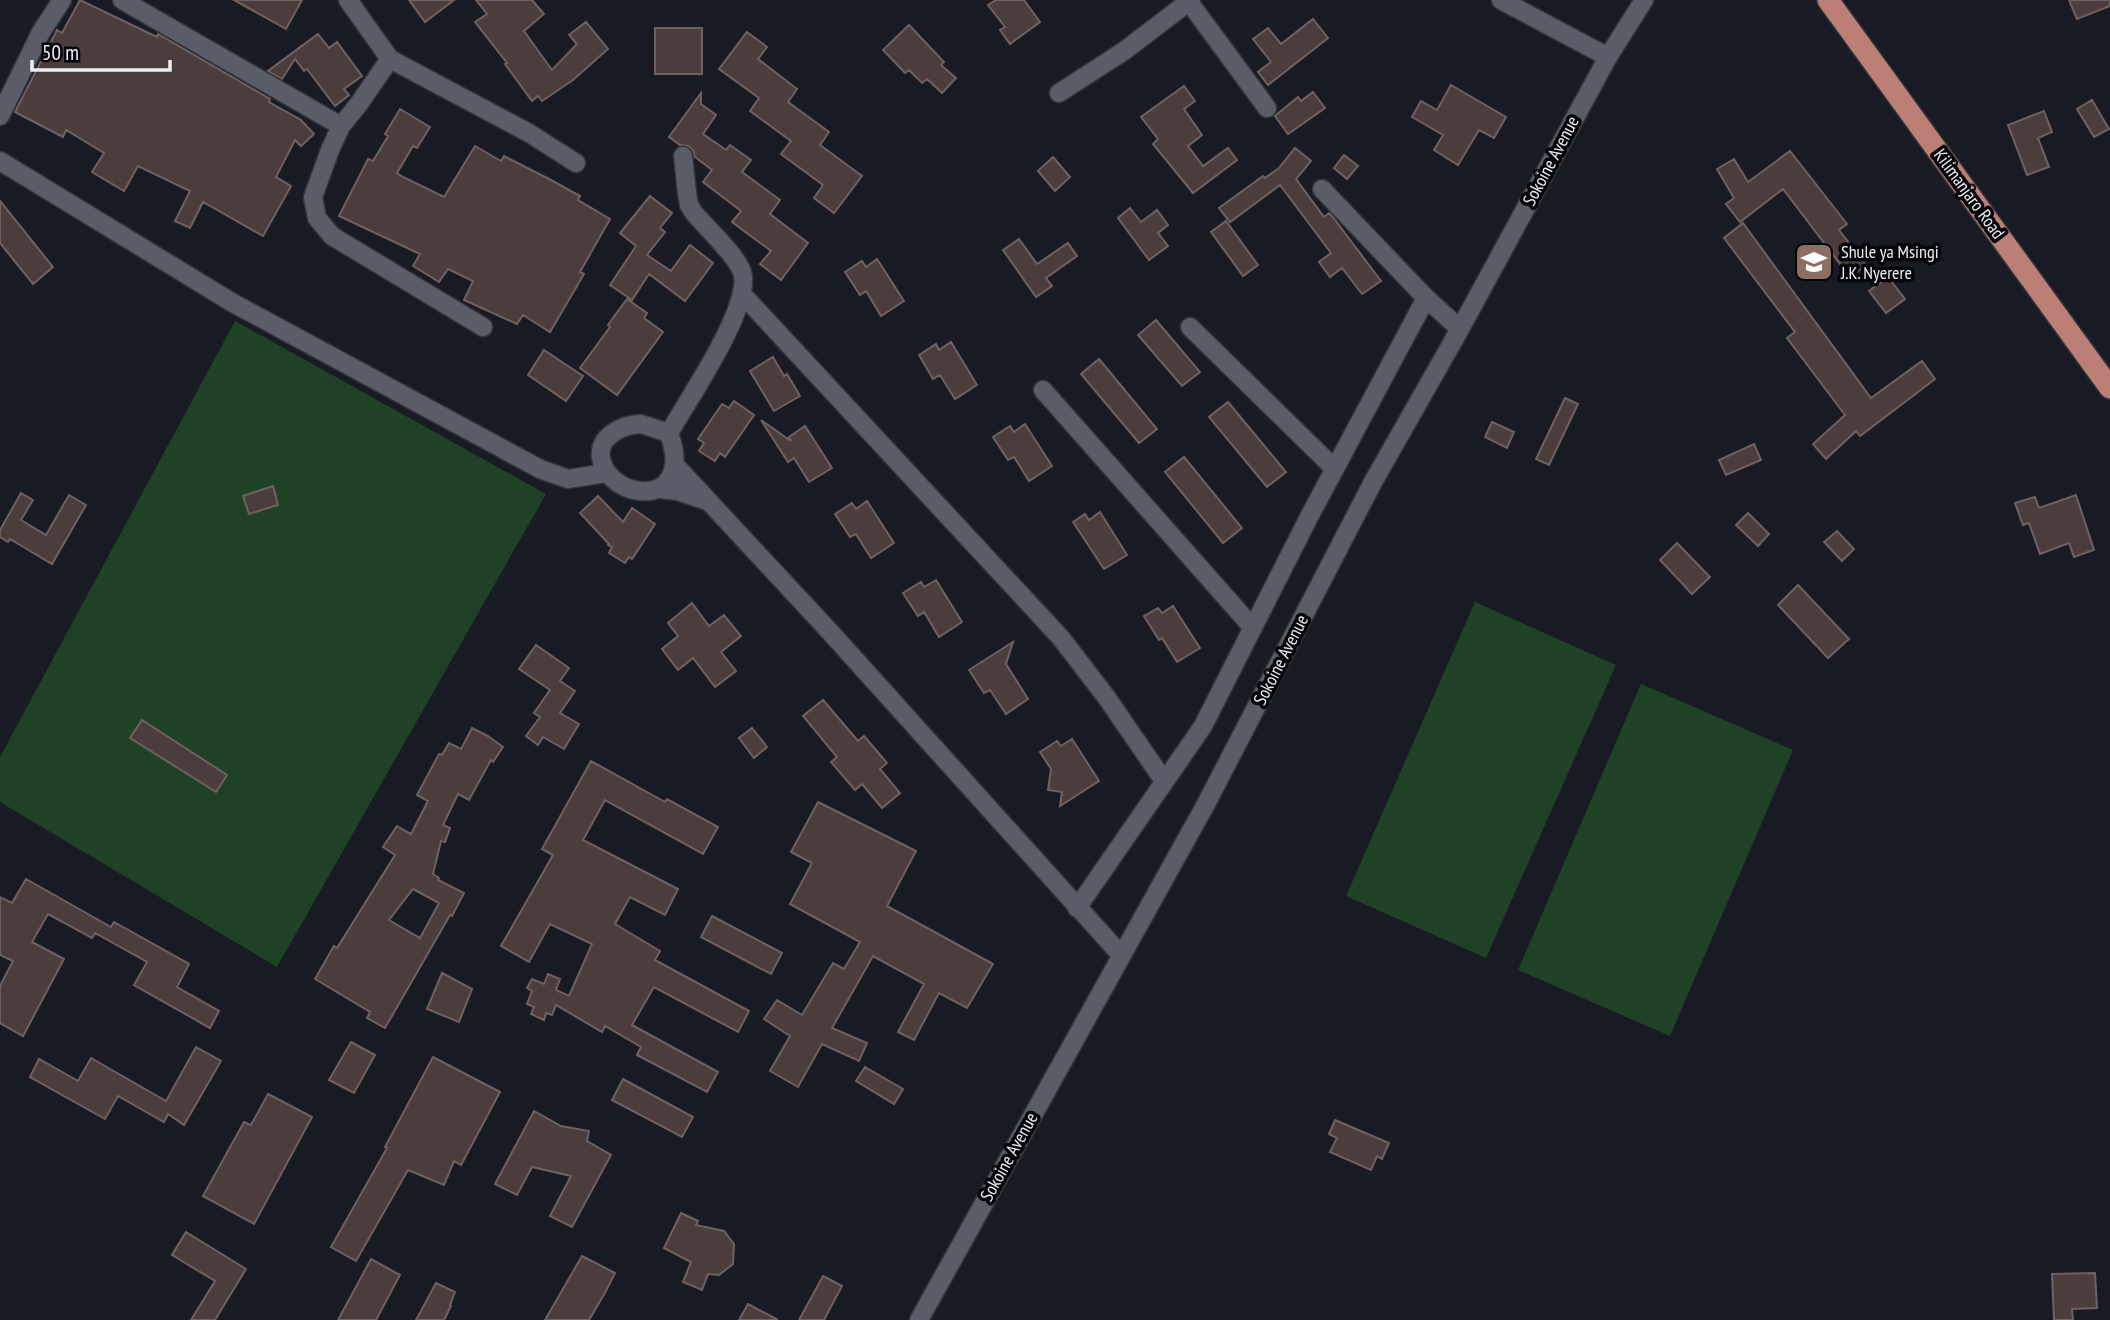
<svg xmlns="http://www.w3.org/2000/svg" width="2110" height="1320" viewBox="0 0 2110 1320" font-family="'PT Sans Narrow',sans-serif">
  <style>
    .green { fill: #1f4125 }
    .building { fill: #4b3d3c; stroke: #6f615f; stroke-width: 2; fill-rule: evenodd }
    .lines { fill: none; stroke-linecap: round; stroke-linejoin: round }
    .minor-casing { stroke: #33343b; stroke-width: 21 }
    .major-casing { stroke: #33343b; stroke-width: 24 }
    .minor { stroke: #5a5c68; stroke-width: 18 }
    .major { stroke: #bc7f75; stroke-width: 21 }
    .labels { text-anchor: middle; stroke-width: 7; stroke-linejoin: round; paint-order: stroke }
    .street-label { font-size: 18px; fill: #edeef5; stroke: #06060a }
    .poi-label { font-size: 18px; fill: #edeef5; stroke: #06060a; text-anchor: start }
  </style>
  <rect width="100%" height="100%" fill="#191b24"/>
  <path class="green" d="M235,321L546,494L277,967L0,802V757Z
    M1475,602L1616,665L1486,958L1346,896Z
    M1641,684L1793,750L1670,1036L1518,970Z"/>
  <path class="building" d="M80,0L157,37L158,34L270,99L269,102L301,120L314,134L301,146L295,140L276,177L291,186L263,236L203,202L190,228L175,221L190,191L138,166L124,191L92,172L104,153L66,130L63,137L15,112L57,30L62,33Z
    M234,0H302L286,29Z
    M409,0H454L425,22Z
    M476,0H532L544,14L524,31L552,70L577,44L569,35L586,22L608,49L573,80L542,101L538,96L532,101L505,64L507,63L475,22L487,14Z
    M996,0H1024L1040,22L1010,44L1000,30L1005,27L988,5Z
    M2069,0H2110V6L2077,19Z
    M1313,19L1328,38L1268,85L1258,72L1271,62L1253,39L1268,28L1281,44Z
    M909,25L944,62L941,65L956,78L942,93L927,79L922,83L909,70L905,73L883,50Z
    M655,28H702V74H655Z
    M747,32L767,47L758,59L797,89L788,102L829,132L820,145L862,176L834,213L814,198L823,185L781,154L791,141L750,111L759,98L719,69Z
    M318,34L329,48L337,42L362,76L344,89L349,95L335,106L307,69L304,71L295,59L282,79L268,71Z
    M1451,85L1506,117L1494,138L1479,130L1458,165L1434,150L1443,135L1412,117L1421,101L1437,110Z
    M1184,86L1195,101L1184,109L1202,135L1188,146L1203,166L1228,148L1237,160L1193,193L1153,144L1158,139L1141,117Z
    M1313,92L1325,108L1288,134L1275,116L1298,97L1301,101Z
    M701,93V104L716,115L703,134L726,150L730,145L751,160L742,172L780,200L770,214L808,243L781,280L760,264L771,251L732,222L741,211L703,182L712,170L695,157L693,150L688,146L680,145L669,137Z
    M2092,100L2109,129L2094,137L2077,109Z
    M400,109L430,127L417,148L413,146L397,173L401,176L444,197L475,146L501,161L504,156L551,180L580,196L578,200L610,219L580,272L584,274L550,332L523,315L517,324L464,300L473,281L448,269L439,282L413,266L420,254L339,216L368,159L373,161L388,136L385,134Z
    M2044,111L2052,132L2038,138L2049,167L2027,175L2008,125Z
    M1295,148L1311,161L1296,179L1324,217L1329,213L1332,216L1381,281L1362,294L1342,268L1330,277L1319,262L1331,253L1280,185L1230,222L1219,208L1263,176L1265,178L1279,168Z
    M1790,151L1847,224L1839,230L1866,265L1850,277L1783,189L1740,222L1726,204L1734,198L1717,169L1734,159L1748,182Z
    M1344,155L1358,166L1347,179L1334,168Z
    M1053,157L1070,177L1055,191L1038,171Z
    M650,196L672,213L660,228L665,232L647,255L671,271L690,245L713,263L685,301L649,274L632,300L610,285L636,246L620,233Z
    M0,201L53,267L33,284L0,243Z
    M1130,208L1141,222L1157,210L1168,225L1158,233L1168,246L1149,260L1118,218Z
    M1226,221L1258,265L1243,276L1211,232Z
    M1743,223L1871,398L1922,361L1935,379L1860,436L1856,431L1826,459L1813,444L1845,415L1787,338L1795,332L1724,238Z
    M1019,239L1037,264L1068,243L1077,256L1046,278L1052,286L1036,297L1003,250Z
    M877,259L904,301L881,316L866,291L860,295L845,272L862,261L866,267Z
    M1888,277L1905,299L1886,313L1869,291Z
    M627,299L647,313L644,318L663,332L617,395L580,368L610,327L608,325Z
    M1156,320L1200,372L1182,386L1138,335Z
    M951,342L977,385L955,399L940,375L933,379L919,355L936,344L939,350Z
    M544,350L583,376L566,401L528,375Z
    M773,357L784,376L787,374L800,396L774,411L750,371Z
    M1099,359L1157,429L1139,443L1081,374Z
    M1565,398L1578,404L1549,465L1536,459Z
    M734,401L754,415L725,457L720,453L715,461L699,451L704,443L698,439L722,404L729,408Z
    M1228,402L1286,472L1267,487L1209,417Z
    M761,420L791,441L789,437L805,426L832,468L809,482L794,458L788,462Z
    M1492,422L1514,432L1507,448L1485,437Z
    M1025,424L1052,466L1029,481L1014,457L1008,460L993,437L1010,426L1014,432Z
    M1754,444L1761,460L1726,475L1719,460Z
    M1184,457L1242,528L1223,543L1165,472Z
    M273,486L278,505L249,514L243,496Z
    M21,493L33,500L21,520L46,535L69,495L86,505L52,564L10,539L8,542L0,537V530Z
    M2076,495L2094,550L2074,557L2069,543L2040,554L2029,523L2023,525L2015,503L2035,497L2039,508Z
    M598,496L623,522L632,508L655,524L632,559L629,557L625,563L609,553L612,547L608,545L609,544L580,513Z
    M867,501L894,543L871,558L856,534L850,537L835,514L852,503L856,509Z
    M1100,512L1127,555L1104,569L1073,522L1085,514L1089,520Z
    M1748,513L1769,534L1758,546L1736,525Z
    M1837,531L1854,549L1842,561L1824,542Z
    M1677,543L1710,577L1692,594L1660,560Z
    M936,580L962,622L939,637L924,612L918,616L903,593L921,582L924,587Z
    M1798,585L1849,639L1828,658L1778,605Z
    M692,603L709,626L724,615L741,636L721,652L736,671L715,687L693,658L678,670L662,649L678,636L668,623Z
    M1173,606L1200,648L1177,662L1162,638L1159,640L1144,616L1158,608L1162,613Z
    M1013,642L1006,664L1028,699L1006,714L990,690L984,693L969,670Z
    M536,645L569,668L560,681L575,691L560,713L579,724L564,749L543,737L538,745L526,736L540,717L534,713L550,690L519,669Z
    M823,700L858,741L864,736L887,763L880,769L900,793L882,808L862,784L855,790L831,762L837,757L803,716Z
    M142,720L227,775L216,792L130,738Z
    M472,728L488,736L503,747L493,762L491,760L469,800L458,794L443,825L450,828L445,842L441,841L433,874L439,878L438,880L464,893L452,916L450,915L385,1028L367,1018L370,1012L315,979L334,946L337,948L395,855L383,847L397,826L411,834L428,801L417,795L439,754L442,755L449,743L461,749ZM413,889L439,903L420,938L389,920Z
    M752,728L767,747L754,758L739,738Z
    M1072,739L1099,781L1060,806L1062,792L1048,790L1051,769L1040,752L1057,741L1061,746Z
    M591,761L665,802L667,799L718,827L703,854L605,800L583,840L678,889L665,915L630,897L615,924L660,951L655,960L749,1011L738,1032L654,987L632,1025L718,1072L707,1092L637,1055L641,1047L605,1026L602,1032L556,1005L552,1015L546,1013L544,1020L531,1014L534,1007L527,1004L532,991L527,988L532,979L544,984L548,974L560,979L556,990L569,996L592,944L550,924L529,962L501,946L553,855L542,849Z
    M818,802L916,851L887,906L993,964L967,1008L939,993L914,1040L898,1032L924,984L873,956L832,1028L867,1043L859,1061L822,1044L798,1087L770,1071L790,1036L764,1019L777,1000L802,1015L833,963L844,969L860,942L790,904L812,863L791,852Z
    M26,879L111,927L114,922L189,964L177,987L219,1011L210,1028L134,985L147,962L95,933L92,938L48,914L32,942L64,959L23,1036L0,1023V986L13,961L0,955V897L12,903Z
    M712,916L782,953L771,974L701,937Z
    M442,973L472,989L459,1022L427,1009Z
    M351,1042L375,1055L354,1093L329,1080Z
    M196,1047L221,1061L184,1125L168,1114L164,1122L118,1096L105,1119L30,1077L39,1059L78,1081L91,1058L166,1101Z
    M433,1057L500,1092L461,1165L454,1161L444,1185L408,1170L356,1261L331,1247L387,1148L385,1147Z
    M865,1067L903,1089L894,1104L856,1081Z
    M623,1079L693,1117L682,1137L612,1100Z
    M268,1094L312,1117L254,1224L203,1196L244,1122L251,1125Z
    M534,1111L561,1126L589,1131L587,1141L611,1155L572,1227L550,1216L571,1176L532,1167L517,1195L495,1184Z
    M1335,1120L1389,1143L1382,1159L1377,1156L1371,1170L1330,1152L1337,1138L1329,1134Z
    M681,1213L698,1221L696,1225L724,1231L734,1244L733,1264L719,1275L708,1274L702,1290L683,1282L691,1262L664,1248Z
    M186,1232L246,1269L215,1320H191L215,1281L172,1255Z
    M582,1256L615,1273L606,1291L589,1320H545Z
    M371,1259L400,1275L376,1320H338Z
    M2095,1273L2097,1308L2072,1309L2073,1320H2054L2052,1274Z
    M823,1276L842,1286L824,1320H799Z
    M436,1283L455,1292L450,1305L451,1306L444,1320H416Z
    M748,1304L778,1320H739Z"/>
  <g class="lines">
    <defs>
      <path id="minor" d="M122,0L341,126L330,150L313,197L317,218L332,236L483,327
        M1501,0L1608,57
        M1189,2L1267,108
        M390,59L529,133L576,163
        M1059,93L1124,51L1191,0
        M0,116L41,32L62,0
        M341,126L358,105L390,59L348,0
        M0,161L233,303L540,469L568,479L606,473
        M1322,189L1426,298L1460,329
        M743,295L1061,638L1107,698L1164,781
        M1190,327L1335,469
        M1043,390L1253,628
        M641,424L669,433C672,443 676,454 674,465C668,508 607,493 601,458C600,451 602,443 607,438C617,428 627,425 641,424Z
        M669,433C687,401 753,306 742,272C737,256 706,227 694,213L689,205L687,193L683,156
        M675,465L832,634L1121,955
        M661,489L678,491L707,501
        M1077,908L1203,726L1309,517L1426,298
        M919,1320L1206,804L1373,482L1460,329L1608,57L1644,0"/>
      <path id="major" d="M1828,0L2110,388"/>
    </defs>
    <use href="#minor" class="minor-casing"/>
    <use href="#major" class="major-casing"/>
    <use href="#minor" class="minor"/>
    <use href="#major" class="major"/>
  </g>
  <defs>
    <symbol id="school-square" viewBox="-11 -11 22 22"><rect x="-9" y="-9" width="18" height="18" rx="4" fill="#8d6e63" stroke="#06060a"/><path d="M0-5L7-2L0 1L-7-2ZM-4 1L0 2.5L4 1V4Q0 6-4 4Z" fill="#fff"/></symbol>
  </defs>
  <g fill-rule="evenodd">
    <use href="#school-square" x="1792" y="240" width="44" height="44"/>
  </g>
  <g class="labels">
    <g class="street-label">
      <text transform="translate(1551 161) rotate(-62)" y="6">Sokoine Avenue</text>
      <text transform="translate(1969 194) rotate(54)" y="6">Kilimanjaro Road</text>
      <text transform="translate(1281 660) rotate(-63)" y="6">Sokoine Avenue</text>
      <text transform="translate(1009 1157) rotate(-61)" y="6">Sokoine Avenue</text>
    </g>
    <g class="poi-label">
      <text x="1841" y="258">Shule ya Msingi<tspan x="1841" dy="21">J.K. Nyerere</tspan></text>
    </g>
  </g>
  <path d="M32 60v10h138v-10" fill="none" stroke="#edeef5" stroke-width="3.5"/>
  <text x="42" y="60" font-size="21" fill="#edeef5" stroke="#06060a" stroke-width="5" paint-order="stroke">50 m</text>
</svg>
